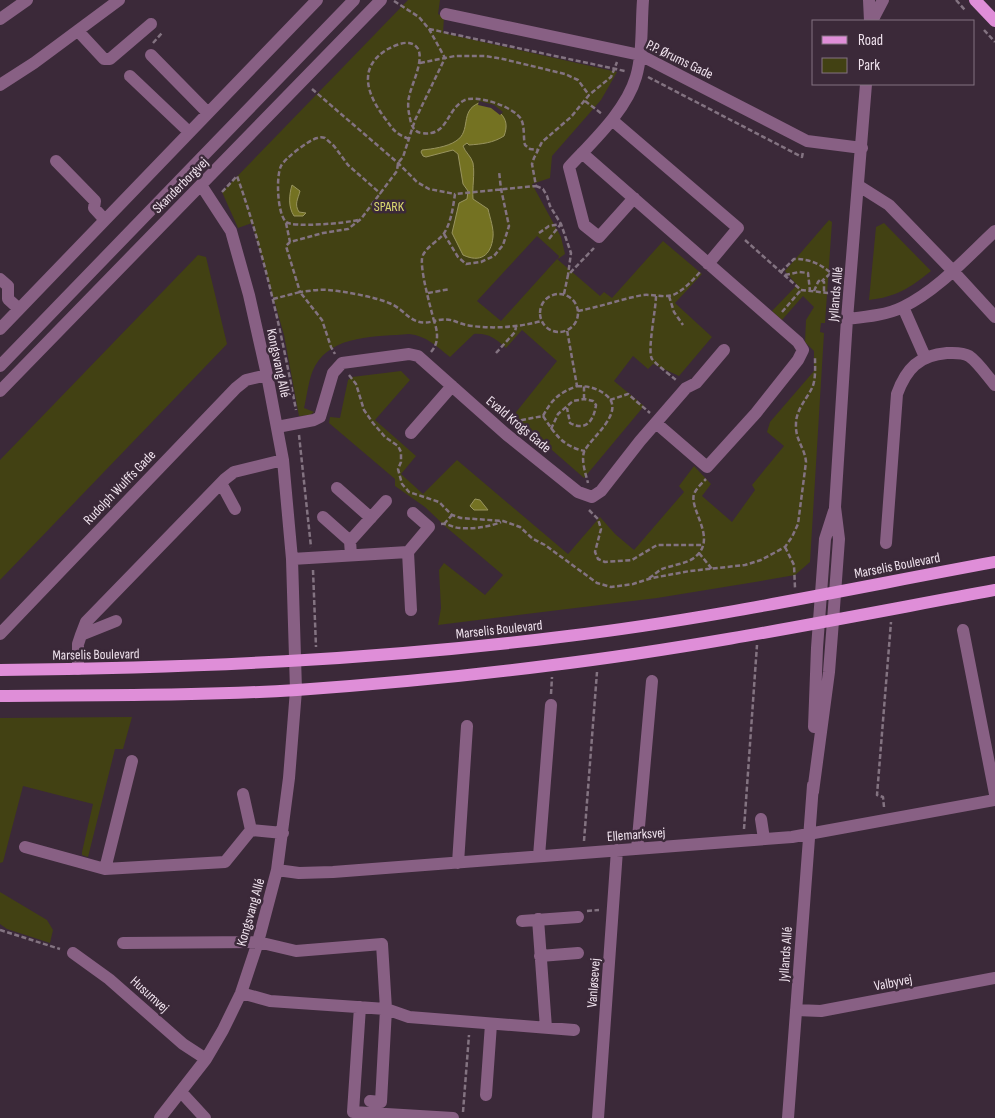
<svg xmlns="http://www.w3.org/2000/svg" width="995" height="1118" viewBox="0 0 995 1118" font-family="'Sofia Sans Condensed',sans-serif">
  <style>
    .green { fill: #424113 }
    .water { fill: #747222; stroke: #99945f }
    .pier { fill: #3b2939 }
    .lines { fill: none; stroke-linecap: round; stroke-linejoin: round }
    .path { stroke: #837381; stroke-width: 2.5; stroke-dasharray: 5 2.5; stroke-linecap: butt }
    .minor { stroke: #886084; stroke-width: 12 }
    .major { stroke: #df8ed8; stroke-width: 12 }
    .labels { text-anchor: middle; stroke-width: 5; stroke-linejoin: round; paint-order: stroke }
    .street-label { font-size: 14px; fill: #f0e3ee; stroke: #3b2939 }
    .park-label { font-size: 14px; fill: #dcdb70; stroke: #3b2939 }
  </style>
  <rect width="100%" height="100%" fill="#3b2939"/>
  <path class="green" d="M408,0H440L438,14L444,17L443,33L617,72L601,100L552,156L550,178L532,184L561,237L565,254L558,259L559,256L537,236L477,301L501,321L557,259L600,296L604,292L612,298L663,241L702,274L675,303L712,337L679,376L653,364L648,369L633,356L614,381L644,406L584,478L513,416L557,361L522,330L506,348C495,338 488,333 474,334L450,357C436,346 427,336 409,334C377,337 333,334 315,366C309,376 307,396 304,408L314,412L310,415L299,416L284,335L252,223L238,228L222,192Z
    M829,220L832,222L825,323H821L820,332L824,333L810,562L795,575L755,582L657,598L438,625L441,608L439,570L444,563L485,595L503,575L446,527L425,507L395,486V479L329,423L330,417L340,418L348,380L352,377L401,371L410,380L375,420L416,456L401,474L423,494L457,460L568,554L600,517L615,534L634,550L684,492L679,486L694,466L711,484L702,496L732,522L755,490L752,485L784,446L767,432L770,422L814,371V351L805,342L806,320L814,307L803,296L782,320L772,311L797,285L785,271Z
    M884,223L931,271C910,288 896,297 869,300L876,227Z
    M198,255L206,257L227,344L0,580V460Z
    M132,717L123,749H115L88,857L82,855V852L93,804L23,786L3,862L0,863V718Z
    M0,892L47,920L53,930L50,943L7,929L0,924Z"/>
  <path class="water" d="M479,103C496,108 512,116 504,136C493,143 482,144 469,145L467,143L463,146C465,152 471,156 473,163C475,175 472,187 473,199L488,209C490,218 494,229 493,237C491,256 480,263 463,255L452,233L459,203L467,199L468,191L463,184L458,154L453,150L426,157L423,156L421,152L422,150C432,149 447,147 456,141C472,131 459,111 479,103Z
    M292,185L300,191C298,199 294,204 299,212L306,213L303,216H294C288,207 289,195 292,185Z
    M475,499L480,500L488,510H474L470,506Z"/>
  <path class="pier" d="M479,101L494,105L503,112L500,115L491,108L478,105Z"/>
  <g class="lines">
    <path class="path" d="M956,0L965,10
      M394,1L419,17L429,29L445,58L415,120L403,157L398,163L397,171L361,219L348,229L323,233L290,242L286,246L300,292C309,291 319,289 328,290C343,291 375,297 389,303C407,310 411,328 434,321C431,309 418,264 423,255C427,247 436,242 442,236C451,225 453,207 455,194L536,186L532,164L534,158L542,142L571,117L589,95L611,77L617,62
      M429,29L625,71
      M984,30L995,42
      M153,43L162,33
      M420,63L455,56H485L503,59L565,74L578,80L589,95
      M648,77L802,157L803,152
      M312,89L398,163L417,182L429,189L455,194
      M585,101L602,114
      M409,139C394,133 393,129 384,117C367,94 357,67 388,49C394,46 402,42 409,43C432,47 411,84 409,97C407,106 409,114 411,123C413,128 415,132 421,133C448,137 445,112 463,101C475,93 514,107 521,119C525,126 523,138 525,145L530,149L538,150
      M536,186L543,189L547,196L550,206L561,224L571,253L568,275
      M222,192L237,176C264,252 281,331 296,410
      M358,220C347,223 293,228 286,222C277,213 276,176 281,166C285,158 309,140 317,138C320,137 322,137 325,138L334,146L348,165L381,194
      M286,223L290,242
      M539,233L549,226L561,224
      M444,234L458,257L466,264L481,262L494,256L503,245L509,226L501,189L499,171
      M549,239L560,225
      M745,240L801,290L838,294
      M781,272L794,259C809,259 819,263 831,273L823,280
      M785,275L799,272L808,273L810,291
      M814,291L818,282L821,279L824,282V292
      M428,293L450,289
      M540 313a19 19 0 1 1 38 0a19 19 0 1 1-38 0Z
      M564,294L568,275L594,248
      M656,296C656,309 647,351 652,359C659,367 669,374 676,380
      M669,296L674,312L683,325
      M273,299L300,292L322,320L331,347L335,354
      M578,311C600,307 621,299 643,295C653,294 663,298 673,295C684,290 692,281 700,272
      M782,312L801,290
      M431,352C439,343 438,332 434,321C453,316 455,324 472,326C496,329 518,327 542,321
      M496,353L515,332L516,327
      M349,375L356,384L364,410L373,423L385,437L398,446L401,452V462L398,469L402,484L409,492L439,502L452,515L461,518L503,521L520,527L533,539L545,545L597,583L611,587L633,584L652,578L690,571L745,565L761,560L785,547L792,537L798,524L806,462C805,448 795,440 796,424C796,410 806,400 812,388C816,380 815,366 815,357
      M577,386C588,386 597,388 606,395C627,412 590,438 584,452C581,461 586,475 588,483
      M584,399V386
      M610,400L628,394L650,413
      M543,416C555,434 563,447 585,451
      M516,426L522,420L543,416C552,399 559,393 577,386L567,330
      M551,429L558,414L573,401L584,399L593,401L596,405C594,420 586,432 570,423L567,408
      M299,435L311,547
      M589,510L598,519L601,529L595,552L598,559L605,562L632,560L657,545H702
      M441,524C448,523 453,528 460,528C474,529 489,527 501,522
      M444,524L452,515
      M785,547L794,565L795,588
      M699,553L712,569
      M313,570L316,647
      M649,578C654,575 658,571 662,569C672,565 687,564 695,557C718,539 689,510 694,494C696,489 702,483 706,479
      M551,694L552,677
      M884,807L883,797L877,795L891,622
      M744,829L757,645
      M584,841L597,672
      M587,911L599,910
      M0,930L60,949
      M463,1112L469,1035"/>
    <path class="minor" d="M869,0L870,21
      M446,14L640,55L807,141L862,148
      M0,19L27,0
      M872,21L883,0
      M78,31L104,59H110L151,24
      M151,55L208,113
      M130,76L189,132
      M0,85L34,63L119,0
      M612,120L738,228L708,264
      M582,153L798,342L803,350L798,360L756,413L707,467L656,423
      M56,161L95,201L94,208L105,220
      M859,186L889,205L953,271L995,317
      M634,198L599,237L584,225L569,167C592,142 626,111 636,77C643,53 641,25 643,0
      M0,279L8,286V299L19,309
      M903,307L925,357
      M847,319C865,317 887,315 903,307C938,290 967,257 995,231
      M0,329L317,0
      M0,366L354,0
      M0,391L381,0
      M277,427L314,420L320,417L333,373L342,363L409,354L418,356L507,435L578,492L592,497L601,491L640,441L686,388L696,383L724,350
      M411,433L452,386
      M221,483L235,509
      M337,488L371,518
      M323,517L350,541
      M886,543L897,394C906,369 919,355 947,353C954,353 962,352 969,356C978,362 988,377 995,385
      M408,552L411,610
      M351,555L350,541L386,501
      M292,559L408,552L429,527L413,513
      M963,630L995,794
      M0,634L236,388L246,380L267,375
      M81,635L86,622L225,479L234,472L283,460
      M78,669V644L81,635L116,621
      M814,727L817,648L825,539L834,511
      M813,792L829,672L833,621L839,539L835,507L847,319L866,84
      M243,794L251,830
      M761,819L764,839
      M25,847L105,869L225,862L251,830L283,833
      M637,849L652,681
      M539,856L551,705
      M458,863L467,726
      M105,869L132,761
      M277,870L299,873L333,872L792,837L995,800
      M538,919L546,1028
      M522,921L578,917
      M123,943L258,942L296,951L382,944L386,1009L381,1102L370,1101
      M73,953L109,979L183,1044L206,1059
      M540,956L578,953
      M241,993L270,1001L386,1009L409,1017L574,1030
      M360,1007L353,1112L453,1118
      M796,1010L821,1011L995,978
      M181,1092L205,1118
      M486,1095L491,1024
      M160,1118L206,1059L223,1030L241,993L258,942L277,870L289,778L296,690L292,559L283,460L267,375L249,295L231,231L201,185
      M598,1118L617,850
      M788,1118L813,785"/>
    <path class="major" d="M975,0L995,21
      M0,670C190,668 379,660 568,636C711,619 853,588 995,562
      M0,696C99,695 198,696 297,690C383,684 468,676 553,665C701,647 848,617 995,590"/>
  </g>
  <g class="labels">
    <g class="street-label">
      <text transform="translate(680 59) rotate(26)" y="5">P.P. Ørums Gade</text>
      <text transform="translate(180 185) rotate(-45)" y="5">Skanderborgvej</text>
      <text transform="translate(835 294) rotate(-85)" y="5">Jyllands Allé</text>
      <text transform="translate(279 363) rotate(78)" y="5">Kongsvang Allé</text>
      <text transform="translate(519 424) rotate(40)" y="5">Evald Krogs Gade</text>
      <text transform="translate(119 487) rotate(-46)" y="5">Rudolph Wulffs Gade</text>
      <text transform="translate(897 565) rotate(-11)" y="5">Marselis Boulevard</text>
      <text transform="translate(499 629) rotate(-6)" y="5">Marselis Boulevard</text>
      <text transform="translate(96 654) rotate(-1)" y="5">Marselis Boulevard</text>
      <text transform="translate(636 834) rotate(-4)" y="5">Ellemarksvej</text>
      <text transform="translate(250 912) rotate(-74)" y="5">Kongsvang Allé</text>
      <text transform="translate(785 954) rotate(-86)" y="5">Jyllands Allé</text>
      <text transform="translate(893 982) rotate(-11)" y="5">Valbyvej</text>
      <text transform="translate(593 983) rotate(-86)" y="5">Vanløsevej</text>
      <text transform="translate(150 994) rotate(42)" y="5">Husumvej</text>
    </g>
    <g class="park-label">
      <text x="389" y="211">SPARK</text>
    </g>
  </g>
  <rect x="812" y="20" width="162" height="65" fill="#3b2939" stroke="#837381"/>
  <rect x="822" y="36" width="25" height="8" fill="#df8ed8" stroke="#837381"/>
  <text x="858" y="45" font-size="15" fill="#f0e3ee">Road</text>
  <rect x="822" y="58" width="25" height="15" fill="#424113" stroke="#837381"/>
  <text x="858" y="70" font-size="15" fill="#f0e3ee">Park</text>
</svg>
